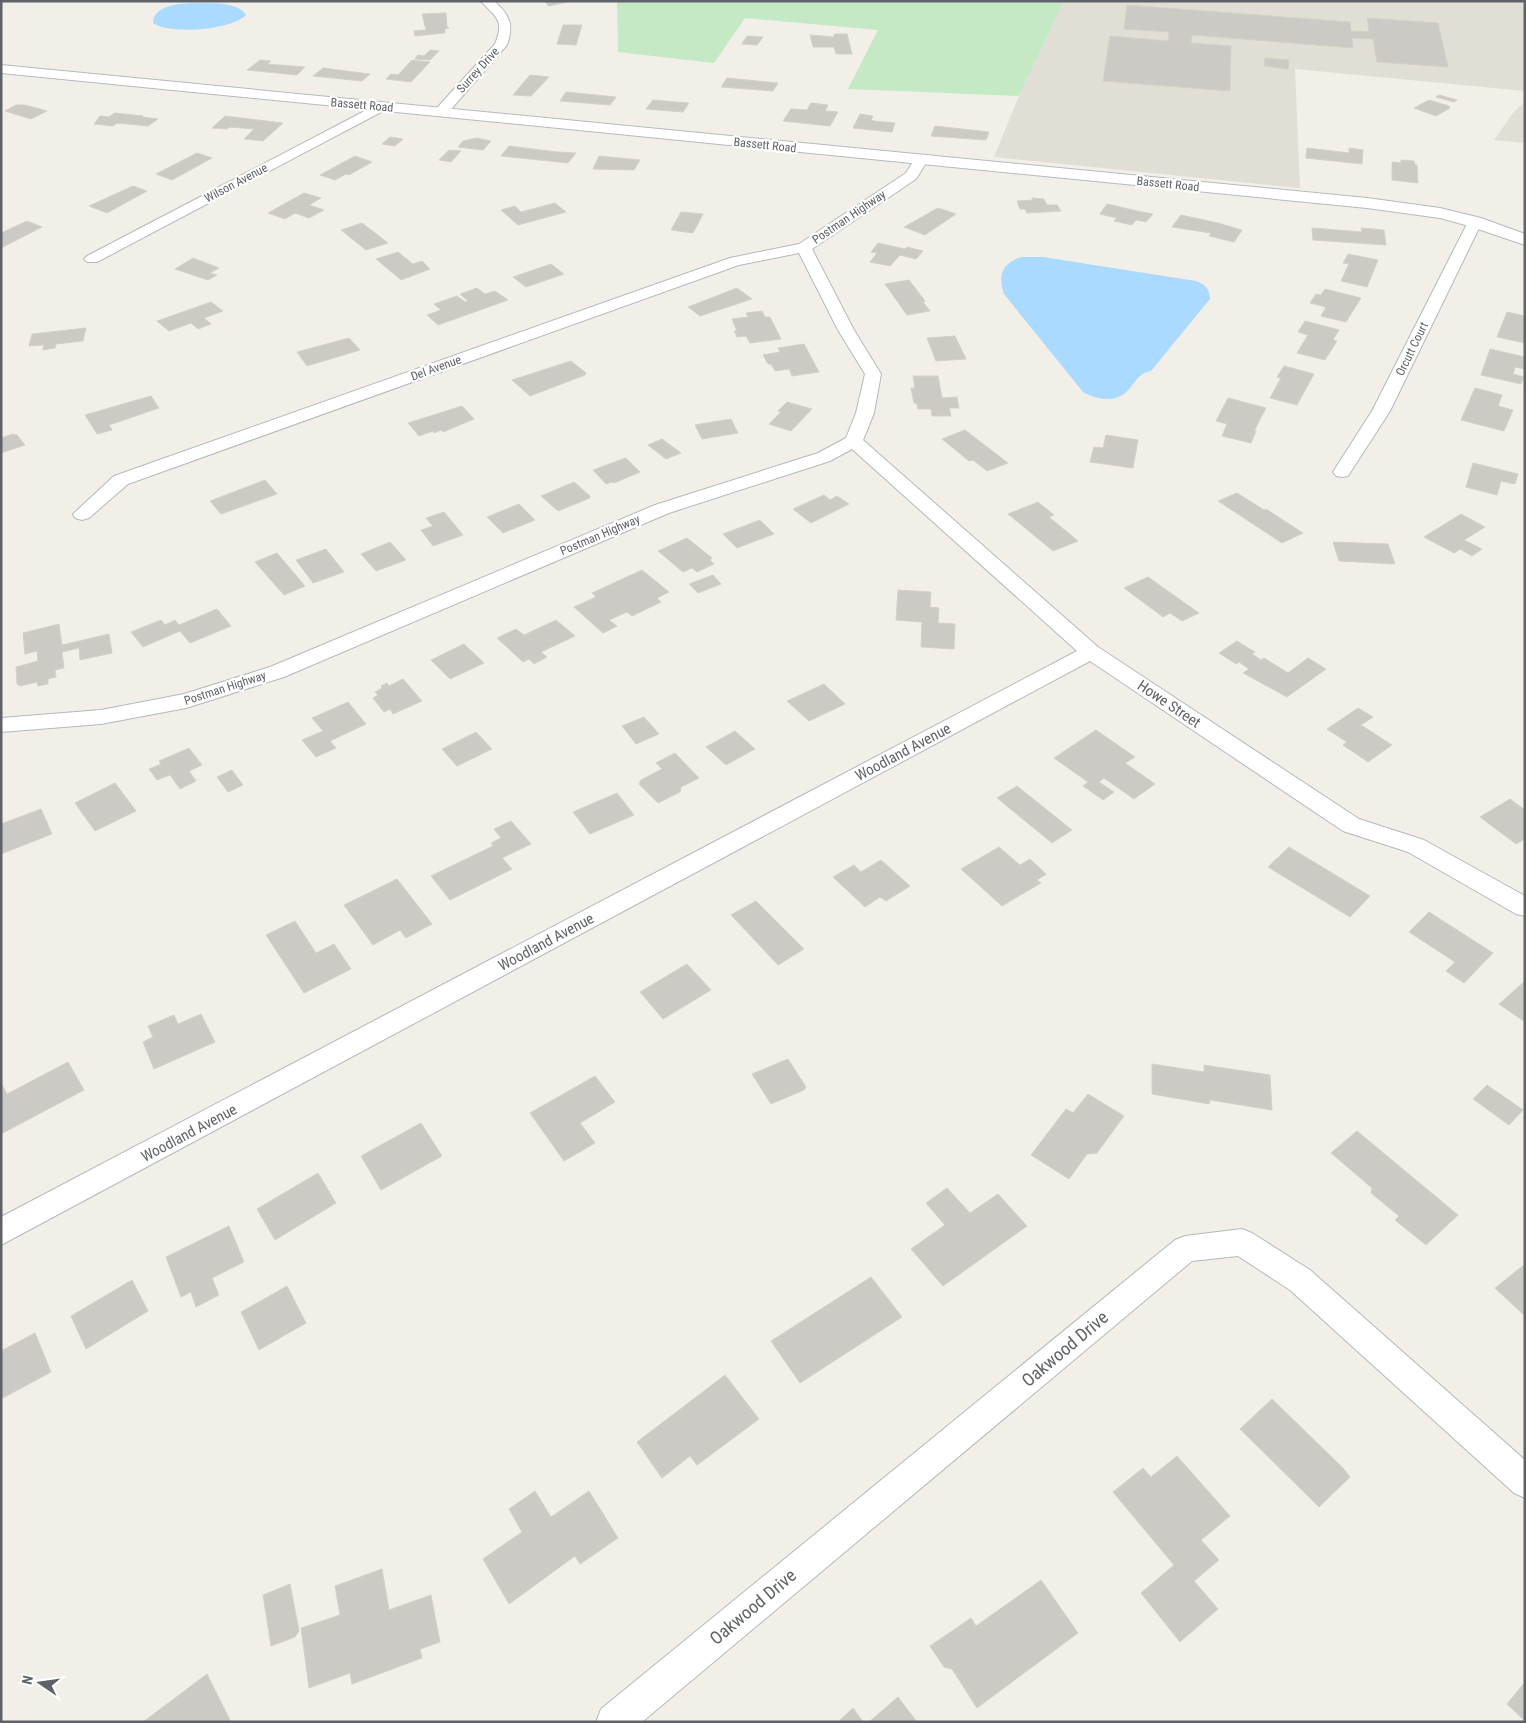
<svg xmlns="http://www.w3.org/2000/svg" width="1526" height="1723" viewBox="0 0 1526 1723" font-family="'Roboto Condensed',sans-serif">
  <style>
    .education { fill: #e1ded6 }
    .green { fill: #c5e8c5 }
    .water { fill: #aadaff }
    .building { fill: #cccac5; stroke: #d6d1c6 }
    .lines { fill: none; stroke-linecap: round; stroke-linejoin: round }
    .street-casing { stroke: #b5b8bc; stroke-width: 2 }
    .secondary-casing { stroke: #b6babf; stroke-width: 2 }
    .street { fill: #fff; fill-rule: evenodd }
    .secondary { fill: #fff; fill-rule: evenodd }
    .labels { text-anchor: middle; stroke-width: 4.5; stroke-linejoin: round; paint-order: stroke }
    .far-street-label { font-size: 12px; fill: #5f6368; stroke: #fff }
    .street-label { font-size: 15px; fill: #5f6368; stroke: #fff }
    .near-street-label { font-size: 18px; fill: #5f6368; stroke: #fff }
  </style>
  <rect width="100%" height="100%" fill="#f1efe8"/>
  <path class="education" d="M1064,1H1525V91L1295,69L1300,188L994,157L1019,96Z
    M1525,101V143L1494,140L1513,113Z"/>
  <path class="green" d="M617,1H1064L1019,96L848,89L878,30L745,18L714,63L618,52Z"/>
  <path class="water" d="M192,3C208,4 237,0 246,15C232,30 169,35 153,23C154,5 178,4 192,3Z
    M1022,257H1043L1196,281C1206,285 1209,288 1210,299L1151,371C1137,373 1135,385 1125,393C1114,403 1094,399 1083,392L1004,294C997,275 1003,262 1022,257Z"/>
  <path class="building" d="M544,1H571L549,6Z
    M1127,5L1350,22L1351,31L1369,32L1367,18L1438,23L1448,67L1377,62L1373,39L1352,38L1353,48L1192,35L1191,43L1231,46L1230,91L1103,81L1110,36L1168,41L1169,32L1124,29Z
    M446,13L447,27L449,28L445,29V33L415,36L414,31L426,30L422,14Z
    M563,25H582L576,45L557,44Z
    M834,34H847L852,54H836L834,47H813L810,35L834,37Z
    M747,36L763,37L757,45L742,44Z
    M430,50L439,51L430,60L415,59L418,55L424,56Z
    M1265,58L1289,60L1288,69L1264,66Z
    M260,60L271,61L267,64L305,67L297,75L247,70Z
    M412,60L430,62L411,82L386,79L391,74L398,75Z
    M323,68L370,74L362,81L313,76Z
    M530,75L549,77L531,96L513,95Z
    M727,78L778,83L773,91L721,87Z
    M566,92L616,97L610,105L560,101Z
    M1439,95L1457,100L1454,102L1436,97Z
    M653,100L689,103L683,112L646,109Z
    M1429,100L1449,106L1450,108L1436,116L1414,108Z
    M811,103L828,105L825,111L838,112L830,126L783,121L791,109L807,110Z
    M16,105H25L47,111L31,119L5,111Z
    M115,113L143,116L142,117L158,119L148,126L117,123L113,126L94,124L100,116L109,117Z
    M860,114L873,116L871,120L874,121L895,123L892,132L853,128Z
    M225,116L283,123L263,141L244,139L254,129L230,127L227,129L212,128Z
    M935,126L989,132L986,140L931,136Z
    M390,137L403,139L395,146L382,144Z
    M477,138L491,141L483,150L458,147L463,141Z
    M509,146L557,152L576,153L568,163L501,156Z
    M1307,148L1349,153V148L1363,150L1362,164L1306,158Z
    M449,150L461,151L451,162L439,160Z
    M197,153L212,158L172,180L156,174Z
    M355,156L372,162L349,175L346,174L335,180L320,175Z
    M599,156L640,160L634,170L593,169Z
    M1401,160L1414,161L1415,165H1417L1418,183L1392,180V162L1401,163Z
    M133,186L147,191L107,213L89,206Z
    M304,193L321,198L309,205L324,210L309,218L295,213L285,219L268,213Z
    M1032,198L1044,199L1047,205H1057L1061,211L1027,213L1025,209H1020L1017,201L1033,200Z
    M555,203L566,212L518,225L501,210L515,206L521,212Z
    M1107,204L1142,212L1153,214L1146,222L1136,220L1132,225L1114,221L1117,218L1100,214Z
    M938,208L956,214L925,235L904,227Z
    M681,212L703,214L693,233L671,230Z
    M1181,215L1218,223L1242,230L1234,242L1209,236L1211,233L1172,227Z
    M27,221L42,227L1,248V233Z
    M362,223L388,243L366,250L341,230Z
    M1312,228L1362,232L1361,228L1384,230L1386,245L1313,240Z
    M878,243L905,249L907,247L923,251L916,259L900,255L890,266L870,262L877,253L871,252Z
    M398,252L413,264L422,261L430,269L401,280L376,259Z
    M1348,254L1378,260L1367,287L1341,281L1349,264L1343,263Z
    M193,258L219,268L210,273L217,275L208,280L175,269Z
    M551,264L564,274L526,287L513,277Z
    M909,280L925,301L923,302L930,311L907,315L885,284Z
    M477,288L485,294L495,291L508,300L438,325L427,315L441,310L434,304L457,296L465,302L468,301L460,294Z
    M737,288L752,299L700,316L688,307Z
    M1325,289L1361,298L1346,322L1321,316L1326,307L1310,303L1316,294L1321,295Z
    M211,302L223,311L204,318L211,324L198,329L191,323L169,331L157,321Z
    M762,311L765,317H770L781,339L750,343L746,336L737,337L734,331H737L732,319L748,317L746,313Z
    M1507,312L1525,316V343L1497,337Z
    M1305,321L1339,330L1333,340L1337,341L1325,360L1297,353L1308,335L1298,332Z
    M86,328L83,341L56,344L55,348L43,350L44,345L29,346L32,334Z
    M955,336L966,359L936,361L927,338Z
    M349,338L360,350L307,366L297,352Z
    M804,344L819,372L792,376L789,369L775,371L771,364H768L763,355L780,352L778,348Z
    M1490,349L1525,357V369L1515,367L1513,374L1524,377L1521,384L1481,375Z
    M571,361L586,373L585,375L530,396L512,380Z
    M1284,366L1314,374L1297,405L1270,398L1281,378L1277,377Z
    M913,376H938L942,398L957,397L959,408H949L951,416H932L931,409H918L917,404L914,403L911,388H915Z
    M1475,388L1502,395L1498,406L1513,410L1504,431L1461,420Z
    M151,396L159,408L109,425L112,430L97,434L85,415Z
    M1228,398L1266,408L1254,431H1256L1251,443L1222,436L1227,424L1216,421Z
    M787,402L812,409L791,431L769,424L781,412L778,411Z
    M462,406L474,419L443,432L441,430L434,433L433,431L419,436L408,423Z
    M731,419L738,433L702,439L695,425Z
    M965,430L1008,463L987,471L973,460L969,461L942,439Z
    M13,434L17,435L25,445L1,453V438Z
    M1106,435L1138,440L1133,468L1090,462L1094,447L1103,448Z
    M662,439L681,453L666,459L648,445Z
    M626,458L640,472L614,483L612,482L606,484L593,470Z
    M1473,463L1518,474L1515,484L1501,481L1497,495L1466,487Z
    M265,480L277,494L221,514L210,501Z
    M574,482L590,496V498L558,511L541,496Z
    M1237,493L1264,510L1266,509L1303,533L1282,543L1218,501Z
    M824,495L830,500L837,496L849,504L811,523L793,509Z
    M1038,502L1054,515L1049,517L1078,541L1053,551L1008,514Z
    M519,504L535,520L503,533L487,517Z
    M444,512L463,535L433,546L421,530L433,526L426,518Z
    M1461,514L1485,527L1464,540L1482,549L1472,556L1460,549L1454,553L1424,537Z
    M760,520L774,534L737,548L723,534Z
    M687,538L712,558L710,560L714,564L697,572L692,568L683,572L658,551Z
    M390,542L406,560L376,571L361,554Z
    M1333,542L1388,544L1395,564L1339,561Z
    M326,549L344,572L313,583L296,560Z
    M277,553L305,586L284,595L255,562Z
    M642,570L669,592L657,598L661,602L632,616L627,612L609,620L617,626L603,633L574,607L596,597L592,593Z
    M713,575L721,584L698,593L689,584Z
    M1148,577L1199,613L1182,621L1170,613L1163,617L1124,588Z
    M898,590L931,592L930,607L939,608L938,623L955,624L954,649L921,647L922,622L896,620Z
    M217,609L231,626L190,643L180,631L143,647L131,632L161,620L165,625L175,620L179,625Z
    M556,620L575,636L541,652L547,657L534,664L529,659L523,662L497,638L516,629L524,635Z
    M59,624L62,645L109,634L112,653L80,660L79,648L62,652L64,668L55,670L56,677L48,679V684L38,686L37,682L20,686L17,684L16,667L38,661L37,651L25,654L23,633Z
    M1237,641L1255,652L1252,654L1261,660L1264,658L1288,673L1308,658L1326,669L1287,697L1243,673L1249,669L1239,662L1236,664L1219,653Z
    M464,644L484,663L450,679L431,660Z
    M403,679L422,701L393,714L390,709L384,712L373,698L378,695L375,692L382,688L381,686L387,683L389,686Z
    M824,684L845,704L809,721L787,701Z
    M348,702L366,724L330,741L336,748L316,757L302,740L323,731L312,718Z
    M1358,708L1373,717L1361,725L1392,745L1368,762L1343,745L1347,742L1327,729Z
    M644,717L659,734L636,744L622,726Z
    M1096,730L1135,757L1125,763L1155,784L1134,799L1104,778L1099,782L1114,792L1103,800L1083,786L1088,782L1054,758Z
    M735,731L755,749L726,765L706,747Z
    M476,732L492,749L457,766L442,749Z
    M189,748L202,765L189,771L196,781L180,789L170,775L157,780L149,769L161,764L159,761Z
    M675,753L699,778L681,787L680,792L658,803L639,784L641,780L662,769L656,763Z
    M232,770L243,785L228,792L217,777Z
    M115,783L136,811L95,831L75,803Z
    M1017,786L1072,830L1052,843L997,798Z
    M617,793L634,815L590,834L573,812Z
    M1510,799L1525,810V839L1516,844L1480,817Z
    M41,809L52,834L1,854V824Z
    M511,821L531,844L502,858L512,869L450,900L431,876L493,846L491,843L501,838L494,829Z
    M999,847L1020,865L1030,859L1046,874L1037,880L1041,883L1002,906L961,869Z
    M1289,847L1370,896L1350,917L1268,867Z
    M881,860L910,886L886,901L880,897L865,907L833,877L854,865L861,872Z
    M397,879L432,924L406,938L400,930L373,945L344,905Z
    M756,901L804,949L778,965L731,915Z
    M1429,912L1493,953L1464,983L1446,971L1455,962L1409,932Z
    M295,921L316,953L334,944L351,969L304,993L266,935Z
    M687,964L711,990L663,1019L640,992Z
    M1525,981V1022L1499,1004Z
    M201,1014L215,1042L154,1069L143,1042L153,1037L148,1026L174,1015L178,1024Z
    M788,1059L806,1087L804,1090L771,1104L752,1074Z
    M68,1062L84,1090L1,1134V1083L7,1094Z
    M1152,1064L1204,1072V1065L1270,1075L1272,1110L1210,1100L1209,1104L1152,1094Z
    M595,1076L615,1102L580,1123L595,1143L564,1161L530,1113Z
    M1487,1085L1523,1110L1509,1125L1473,1099Z
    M1088,1094L1124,1116L1097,1153L1087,1154L1069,1179L1031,1155L1066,1109L1073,1113Z
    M421,1123L442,1156L381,1190L361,1156Z
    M1357,1131L1458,1215L1426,1245L1395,1220L1399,1216L1371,1193L1372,1188L1331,1153Z
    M318,1173L336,1203L275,1240L257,1209Z
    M947,1188L970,1213L998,1194L1027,1226L943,1286L911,1249L945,1225L926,1203Z
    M229,1226L244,1262L212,1278L219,1295L196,1307L191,1292L181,1297L166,1257Z
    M1525,1264V1316L1495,1288Z
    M871,1277L902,1317L800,1383L771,1341Z
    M132,1280L148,1311L86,1349L71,1316Z
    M287,1286L306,1323L259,1350L241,1312Z
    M35,1333L51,1372L1,1399V1351Z
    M725,1375L759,1419L697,1465L690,1456L662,1478L637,1442Z
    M1272,1399L1343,1468L1350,1477L1319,1507L1240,1429Z
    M1177,1456L1230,1516L1201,1540L1219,1560L1194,1581L1218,1609L1180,1642L1141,1593L1174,1565L1113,1492L1143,1468L1151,1477Z
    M535,1491L551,1517L589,1491L618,1538L580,1564L575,1556L509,1604L483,1559L522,1532L509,1509Z
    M382,1569L389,1610L431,1595L440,1642L420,1649L422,1658L352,1684L350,1673L309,1688L301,1628L340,1615L335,1586Z
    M1041,1580L1078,1633L977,1708L952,1669L944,1667L930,1646L971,1618L976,1626Z
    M290,1584L299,1631L295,1637L271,1646L263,1595Z
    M207,1674L231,1722H143Z
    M1525,1682V1721L1507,1704Z
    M898,1697L917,1722H869Z
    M853,1708L863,1722H838Z"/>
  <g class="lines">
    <defs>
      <path id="street" d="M481,1H494C510,15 514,25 507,45L446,115H436L434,112L436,109L495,44C505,19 496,18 481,1Z
        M380,103L387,107L385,110L97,262H87L84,259L87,256Z
        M921,156L928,160L916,179L812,249L854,330L881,374L874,413L863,440L1098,647L1359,819L1424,840L1525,896V916L1516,914L1408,852L1343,831L1090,661L1,1245V1217L1077,651L852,449L830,461L669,513L284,677L186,708L101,724L1,732V718L101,710L184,694L270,667L655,505L818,453L846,438L856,413L865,374L838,330L799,253L739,265L128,484L89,518L82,520L75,518L73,514L114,476L730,258L799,244L906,173L916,157Z
        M1475,218L1480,219L1482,222L1390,411L1348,476L1342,477L1336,476L1333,472L1372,411L1468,222L1470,219Z
        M1242,1229L1252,1233L1310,1270L1525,1460V1498L1514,1493L1290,1290L1238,1256L1192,1261L642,1722H596L601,1709L1175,1240L1185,1236Z"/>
      <path id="secondary" d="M1,65L1367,198L1440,208L1481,218L1525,234V245L1469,226L1440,218L1367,208L1,73Z"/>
    </defs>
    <use href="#street" class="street-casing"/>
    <use href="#secondary" class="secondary-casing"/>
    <use href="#street" class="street"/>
    <use href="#secondary" class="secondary"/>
  </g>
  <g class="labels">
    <g class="far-street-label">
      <text transform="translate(478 70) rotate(-48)" y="4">Surrey Drive</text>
      <text transform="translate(362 105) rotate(5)" y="4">Bassett Road</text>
      <text transform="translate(765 145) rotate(6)" y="4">Bassett Road</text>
      <text transform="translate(236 183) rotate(-28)" y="4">Wilson Avenue</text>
      <text transform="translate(1168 184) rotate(6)" y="4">Bassett Road</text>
      <text transform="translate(849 217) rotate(-34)" y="4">Postman Highway</text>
      <text transform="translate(1412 349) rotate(-64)" y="4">Orcutt Court</text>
      <text transform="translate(436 368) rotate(-20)" y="4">Del Avenue</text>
      <text transform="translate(600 535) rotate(-23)" y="4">Postman Highway</text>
      <text transform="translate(225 688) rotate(-18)" y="4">Postman Highway</text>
    </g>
    <g class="street-label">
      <text transform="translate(1169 704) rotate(34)" y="5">Howe Street</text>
      <text transform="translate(903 752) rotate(-28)" y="5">Woodland Avenue</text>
      <text transform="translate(546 942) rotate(-28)" y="5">Woodland Avenue</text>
      <text transform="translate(189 1133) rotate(-28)" y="5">Woodland Avenue</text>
    </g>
    <g class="near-street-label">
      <text transform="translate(1065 1349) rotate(-40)" y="6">Oakwood Drive</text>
      <text transform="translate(753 1607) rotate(-40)" y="6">Oakwood Drive</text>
    </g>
  </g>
  <rect width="1526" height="1723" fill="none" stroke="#5f6368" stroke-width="5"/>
  <g transform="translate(40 1683) rotate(283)" stroke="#ffffff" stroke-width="4" paint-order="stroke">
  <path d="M0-4L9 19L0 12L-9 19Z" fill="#5f6368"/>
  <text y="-8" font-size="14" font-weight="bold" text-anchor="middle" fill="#5f6368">N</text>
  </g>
</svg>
